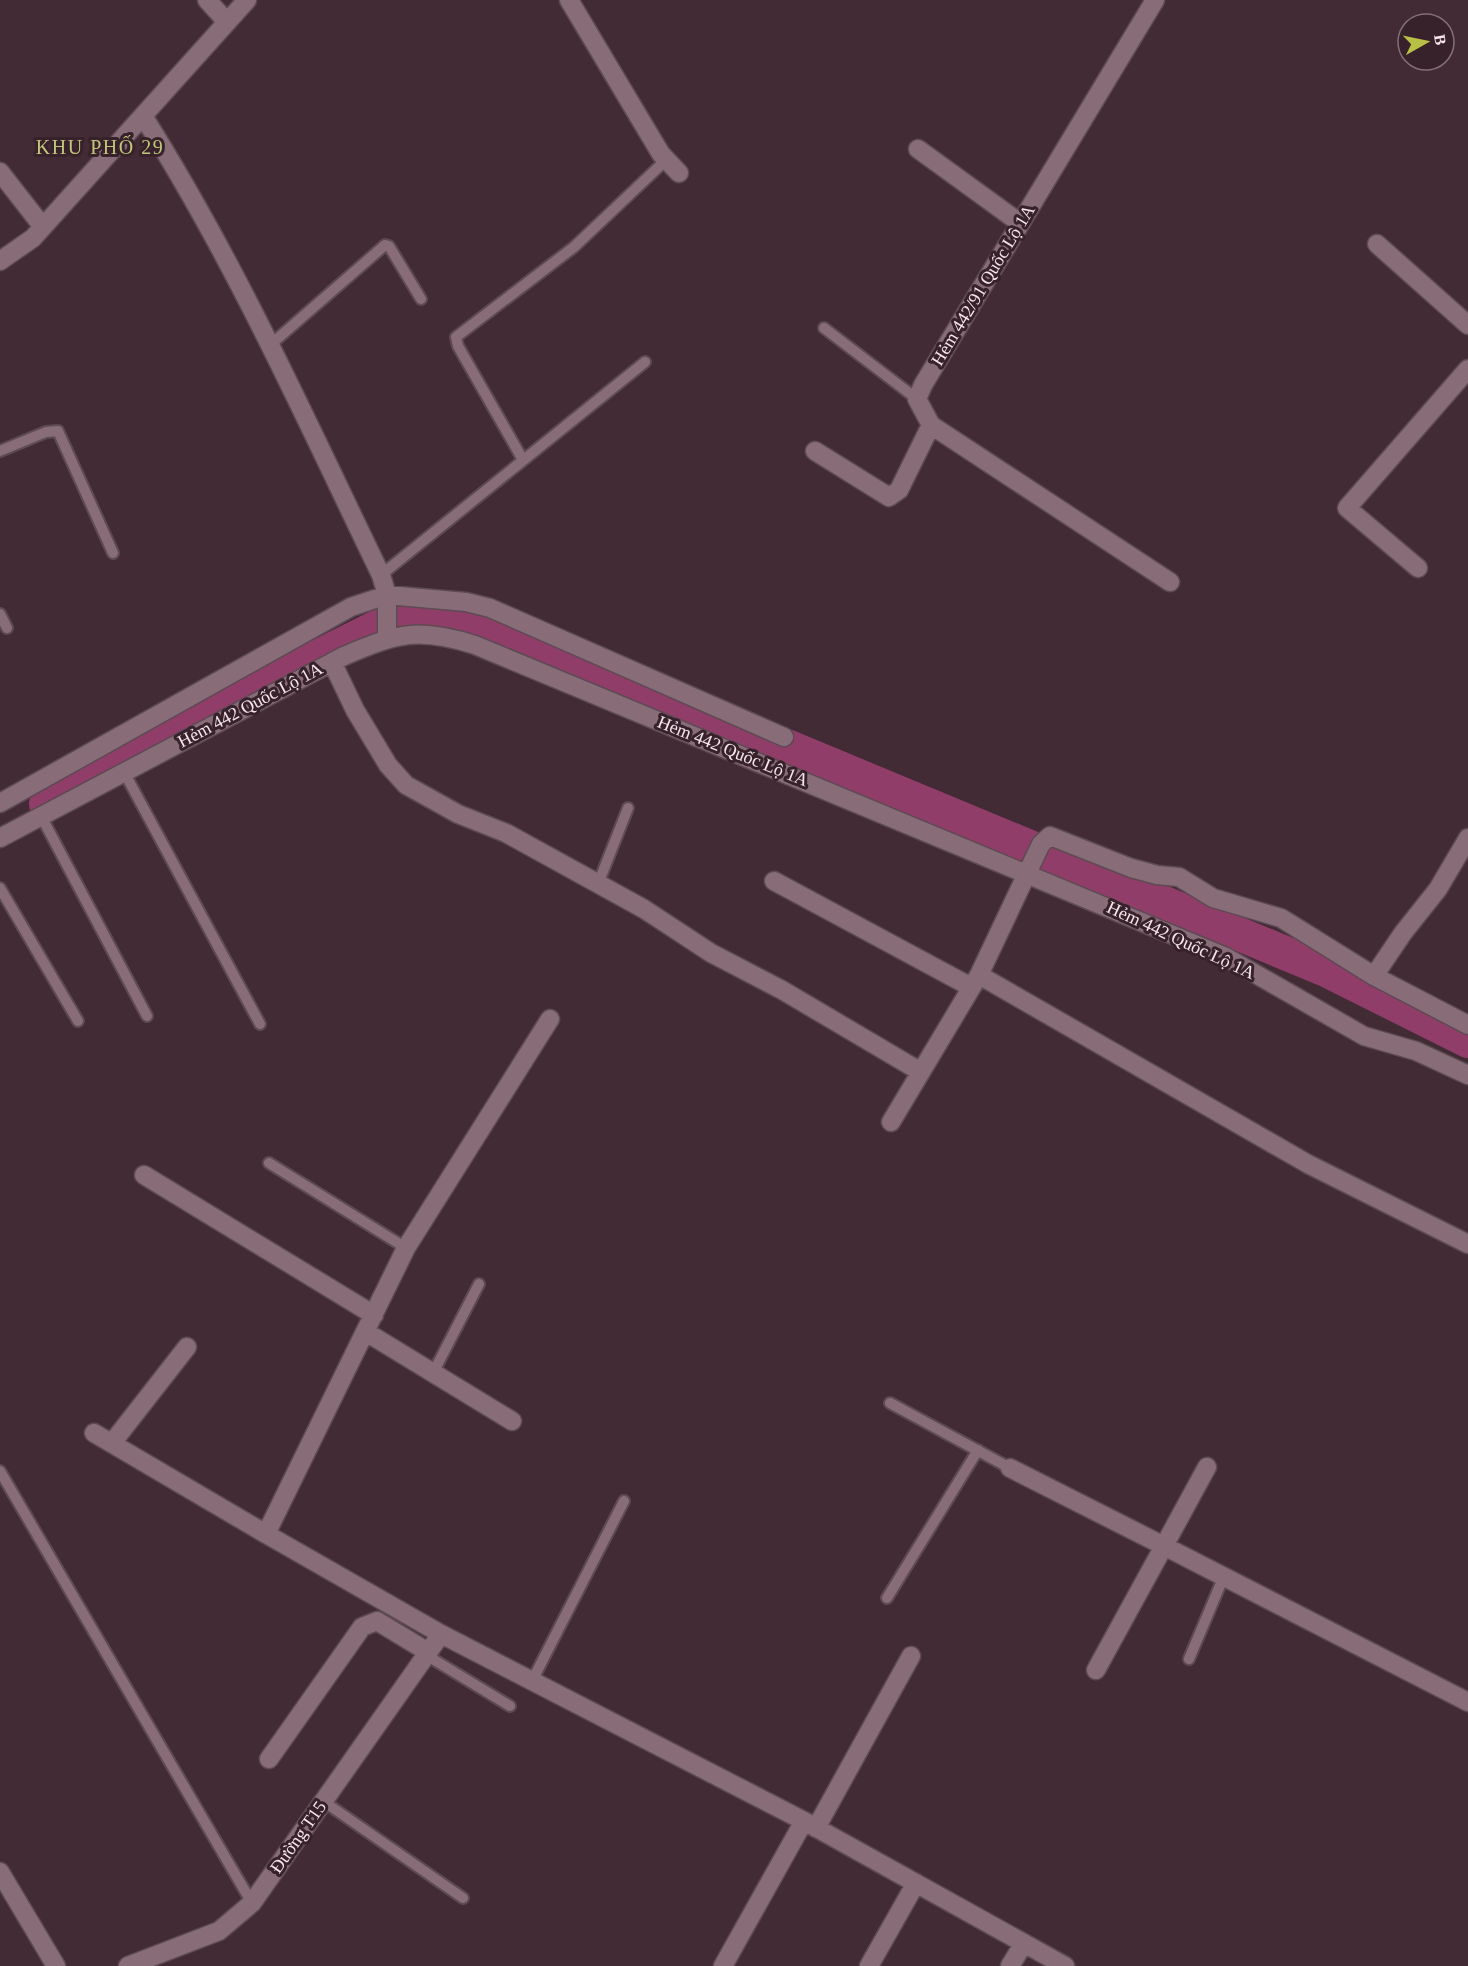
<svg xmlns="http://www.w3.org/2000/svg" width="1468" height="1966" viewBox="0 0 1468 1966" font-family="Georgia,serif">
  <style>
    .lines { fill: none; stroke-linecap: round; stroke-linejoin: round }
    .river { stroke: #903e69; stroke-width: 34 }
    .service-casing { stroke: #5d4a53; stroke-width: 14 }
    .minor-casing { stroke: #5d4a53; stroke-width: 21 }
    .service { stroke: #886d79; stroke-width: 10 }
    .minor { stroke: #886d79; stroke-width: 18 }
    .labels { text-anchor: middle; stroke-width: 6; stroke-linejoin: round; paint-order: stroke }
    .street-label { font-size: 18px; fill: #f5e5ec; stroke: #37212b }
    .neighbourhood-label { font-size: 20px; letter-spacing: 1.5px; fill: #c0c77a; stroke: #37212b }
  </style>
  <rect width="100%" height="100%" fill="#422b35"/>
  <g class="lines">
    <path class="river" d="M46,804L267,682L383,624L423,609L455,613L505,629L1326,970L1468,1041"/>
    <defs>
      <path id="service" d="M824,328L917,399
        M269,346L385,245L389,246L421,299
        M0,451L46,432L58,431L113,553
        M523,460L458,346L456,337L574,247L666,160
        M381,575L645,362
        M0,614L7,628
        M124,772L260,1024
        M41,816L147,1016
        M598,884L628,808
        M0,888L78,1021
        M269,1163L406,1248
        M433,1373L479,1284
        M890,1403L1010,1468
        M0,1471L252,1903
        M887,1598L978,1450
        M426,1655L510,1706
        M1189,1659L1224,1576
        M532,1681L624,1501
        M323,1801L463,1898"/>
      <path id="minor" d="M207,0L227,22
        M569,0L661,154L679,173
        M143,116C235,261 306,420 381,575L387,595V637
        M918,149L1020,223
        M0,172L43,227
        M1377,244L1468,325
        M0,261L33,238L247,0
        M931,425L1170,582
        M815,451L889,497L899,490L931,425L917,399L923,385L1155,0
        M1418,568L1347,508L1468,369
        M332,662L355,710L388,765L406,785L458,814L506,833L644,909L711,953L782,990L921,1072
        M0,803L351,607L387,595L466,602L490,608L784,737
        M0,838L344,656C398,633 418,627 475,645L1226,957L1364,1036L1416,1051L1468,1075
        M774,881L971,987
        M979,975L1308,1164L1468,1244
        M1374,976L1403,933L1438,889L1468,838
        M550,1019L406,1248L266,1534L441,1634L804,1821L1065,1966
        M891,1122L979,975L1041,844L1050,836L1131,868L1157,875L1179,877L1213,898L1281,918L1374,976L1468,1025
        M144,1175L374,1315
        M366,1332L512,1421
        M94,1433L266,1534
        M112,1443L187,1347
        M1010,1468L1164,1546L1207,1467
        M1096,1670L1164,1546L1468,1702
        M269,1759L362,1627L377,1621L428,1652
        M816,1828L911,1656
        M0,1872L56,1966
        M128,1966L219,1931L252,1903L441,1634
        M723,1966L804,1821
        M869,1966L916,1883
        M1010,1966L1024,1943"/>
    </defs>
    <use href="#service" class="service-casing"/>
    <use href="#minor" class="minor-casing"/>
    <use href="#service" class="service"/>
    <use href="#minor" class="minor"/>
  </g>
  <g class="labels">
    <g class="street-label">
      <text transform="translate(983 285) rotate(-59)" y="6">Hẻm 442/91 Quốc Lộ 1A</text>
      <text transform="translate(250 705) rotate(-28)" y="6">Hẻm 442 Quốc Lộ 1A</text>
      <text transform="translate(733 751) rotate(22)" y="6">Hẻm 442 Quốc Lộ 1A</text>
      <text transform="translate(1181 940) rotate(25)" y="6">Hẻm 442 Quốc Lộ 1A</text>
      <text transform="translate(298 1837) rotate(-55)" y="6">Đường T15</text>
    </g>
    <g class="neighbourhood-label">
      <text x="100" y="154">KHU PHỐ 29</text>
    </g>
  </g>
  <g transform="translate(1426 42) rotate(81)"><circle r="28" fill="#37212b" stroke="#836f78" stroke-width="1.5"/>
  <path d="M0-4.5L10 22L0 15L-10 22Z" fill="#b9c046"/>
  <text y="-9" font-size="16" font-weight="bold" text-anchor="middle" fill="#f5e5ec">B</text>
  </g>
</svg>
